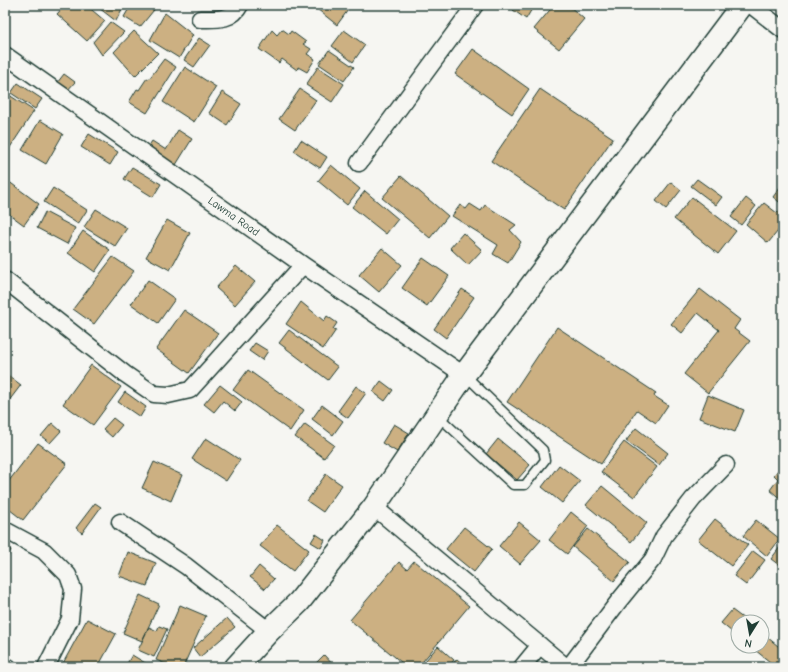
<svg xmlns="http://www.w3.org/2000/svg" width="788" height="672" viewBox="0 0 788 672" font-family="'Comic Neue',sans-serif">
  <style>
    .building { fill: #ccb082; stroke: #1f3d34 }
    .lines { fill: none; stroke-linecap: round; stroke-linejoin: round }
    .service-casing { stroke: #1f3d34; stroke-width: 11 }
    .minor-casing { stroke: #1f3d34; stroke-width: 19 }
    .secondary-casing { stroke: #1f3d34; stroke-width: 25 }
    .service { stroke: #f6f6f2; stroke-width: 8 }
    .minor { stroke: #f6f6f2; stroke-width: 16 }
    .secondary { stroke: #f6f6f2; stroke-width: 22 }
    .labels { text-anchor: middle; stroke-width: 3; stroke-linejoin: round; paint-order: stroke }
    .street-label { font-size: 11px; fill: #1f3d34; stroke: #f6f6f2 }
  </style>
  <rect width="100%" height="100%" fill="#f6f6f2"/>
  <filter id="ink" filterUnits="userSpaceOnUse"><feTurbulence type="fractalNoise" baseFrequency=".025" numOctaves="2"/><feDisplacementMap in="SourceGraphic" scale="8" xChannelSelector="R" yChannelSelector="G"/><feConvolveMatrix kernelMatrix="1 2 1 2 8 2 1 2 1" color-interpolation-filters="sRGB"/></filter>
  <g filter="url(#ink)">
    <path class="building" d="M65,5H86L105,21L87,41L57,14Z
      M95,5H124L116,21Z
      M131,5H158L140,27L124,17Z
      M312,5H341L348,10L337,25Z
      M516,5H529L533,7L526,19L513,10Z
      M554,5H568L584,19L559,49L534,29Z
      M165,13L193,35L179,58L150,40Z
      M110,22L124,32L102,55L93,42Z
      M282,29L289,34L291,31L306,42L303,44L311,49L307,54L315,59L307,72L298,67L297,70L282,59L279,63L259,49L272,30L277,35Z
      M344,30L365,45L353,62L332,46Z
      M134,31L158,53L135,76L114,52Z
      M199,38L210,45L194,67L184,60Z
      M473,49L529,89L512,114L455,74Z
      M329,50L354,67L344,81L319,64Z
      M164,59L176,67L147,113L129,102L137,89L139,90L147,78L149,79Z
      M185,67L216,87L194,122L163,102Z
      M318,67L344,84L332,102L306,85Z
      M64,74L75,82L67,91L57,83Z
      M18,83L42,99L35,109L11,93Z
      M300,89L316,100L295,130L279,119Z
      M540,89L613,138L564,210L491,161Z
      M222,92L241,104L227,125L209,113Z
      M9,95L34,111L5,155V102Z
      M40,120L63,134L46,164L22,150Z
      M178,130L192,139L174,168L146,150L152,141L166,150Z
      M89,134L118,152L110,165L81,147Z
      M301,140L327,157L320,168L294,151Z
      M331,165L360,189L347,205L318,181Z
      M132,167L161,184L153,197L124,179Z
      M401,176L448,216L430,238L382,198Z
      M697,179L722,197L716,205L691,186Z
      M8,181L39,204L24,225L5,211V186Z
      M671,182L681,190L666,209L656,201Z
      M783,183V205L773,197Z
      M53,188L87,210L78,224L44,202Z
      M365,191L398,219L386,234L352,207Z
      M692,197L736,231L718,254L674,219Z
      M746,198L756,206L741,225L731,217Z
      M764,203L777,213L779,211L783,214V225L768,243L746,224Z
      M470,204L481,211L485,205L516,225L510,230L521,242L508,263L493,254L498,245L452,216L460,205L466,209Z
      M96,209L127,228L115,246L84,227Z
      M45,212L75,228L67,244L37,228Z
      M167,220L190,233L170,270L146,257Z
      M83,231L110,250L95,272L68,253Z
      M463,233L482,250L468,265L450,248Z
      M382,248L402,265L379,292L359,275Z
      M113,257L134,271L94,324L73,309Z
      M423,258L449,276L427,306L402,288Z
      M236,266L255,282L235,305L216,288Z
      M148,280L175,299L158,323L131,304Z
      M462,289L474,297L446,338L434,329Z
      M700,289L740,320L734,329L750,341L708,393L684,374L719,330L698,313L682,333L671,324Z
      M301,302L324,321L327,316L337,323L333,329L336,330L323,349L286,324Z
      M184,310L218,333L189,373L156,349Z
      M557,327L656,393L654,396L668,405L656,423L637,410L601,464L507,402Z
      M289,330L338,367L328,380L279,343Z
      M255,343L268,351L262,360L249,351Z
      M91,365L121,387L93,425L63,404Z
      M248,370L304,410L290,431L233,390Z
      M5,373L21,385L5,406Z
      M381,381L393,390L385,401L373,392Z
      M220,385L242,402L235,411L223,401L214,412L204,404Z
      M356,386L366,393L348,418L338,411Z
      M125,392L146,407L140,417L118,402Z
      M708,395L744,410L735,432L699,418Z
      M322,405L343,421L333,435L312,419Z
      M113,418L122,425L112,437L103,429Z
      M52,423L61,431L50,443L41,436Z
      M305,424L334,445L324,458L295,437Z
      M394,424L409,433L397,452L382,443Z
      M636,428L668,453L659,465L626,441Z
      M206,438L240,460L226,481L192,459Z
      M498,439L530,465L517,480L486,454Z
      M624,442L657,467L634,497L601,472Z
      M38,443L67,464L23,520L5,506V486Z
      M154,462L182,475L171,501L142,488Z
      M783,464V501L770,490L778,479L774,475Z
      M559,465L580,481L562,503L542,487Z
      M326,474L342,485L323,512L307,501Z
      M602,486L647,523L631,542L586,505Z
      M95,503L101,507L82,533L76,528Z
      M571,512L588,526L567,554L549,540Z
      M715,519L748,545L731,566L698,540Z
      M756,520L780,539L767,556L743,536Z
      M519,522L541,540L520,564L499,546Z
      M277,525L309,550L293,571L260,546Z
      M464,527L492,549L474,572L446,549Z
      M588,529L630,562L614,581L573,547Z
      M316,534L325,540L321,548L311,542Z
      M783,543V568L771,559Z
      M5,547L11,550L5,562Z
      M753,551L765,560L746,585L734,576Z
      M128,552L156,563L147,586L119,576Z
      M414,561L469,606L418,667H407L350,620L399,562L407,569Z
      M259,566L274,579L265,589L250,577Z
      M140,595L159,604L142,641L123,633Z
      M180,605L206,616L183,667H173L156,660Z
      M732,610L748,622H738V637L721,623Z
      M227,618L235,627L200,657L193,648Z
      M87,619L116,634L98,667H61Z
      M159,626L167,629L154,657L138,650L149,627L157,631Z
      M762,633L783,650V656L775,666L750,646H762Z
      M438,646L454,660L448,667H420Z
      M132,655L152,667H125Z
      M324,655L335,667H312Z
      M457,659L466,667H450Z"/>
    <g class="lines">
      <defs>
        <path id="service" d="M438,416L513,485H525L545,460L543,450L465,375"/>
        <path id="minor" d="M751,5L783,30
          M200,19C216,19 232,21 240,5
          M5,55L303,265L464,375
          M359,163L475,5
          M5,280L125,374L154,394L168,395L190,390L303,265
          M374,507L566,667
          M120,522L186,566L269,631
          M5,530L44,551L68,575L73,589L70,619L46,667
          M5,666L8,667
          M522,667L540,645
          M569,667L618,602L653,559L664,536L693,499L726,465"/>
        <path id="secondary" d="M236,667L269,631L299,602L374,507L464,375L742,5"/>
      </defs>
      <use href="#service" class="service-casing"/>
      <use href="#minor" class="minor-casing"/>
      <use href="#secondary" class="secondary-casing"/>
      <use href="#service" class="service"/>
      <use href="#minor" class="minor"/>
      <use href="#secondary" class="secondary"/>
    </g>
  </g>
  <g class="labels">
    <g class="street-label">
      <text transform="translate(234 216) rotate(35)" y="4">Lawma Road</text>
    </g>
  </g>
  <rect width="788" height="672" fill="none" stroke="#f6f6f2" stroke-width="20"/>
  <rect x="10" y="10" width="768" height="652" fill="none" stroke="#1f3d34" stroke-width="1.5" filter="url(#ink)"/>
  <g transform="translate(750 634) rotate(191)"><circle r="19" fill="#f6f6f2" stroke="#a0aca6"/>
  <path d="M0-3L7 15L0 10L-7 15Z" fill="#1f3d34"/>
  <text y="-6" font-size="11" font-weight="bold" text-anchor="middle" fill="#1f3d34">N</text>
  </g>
</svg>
